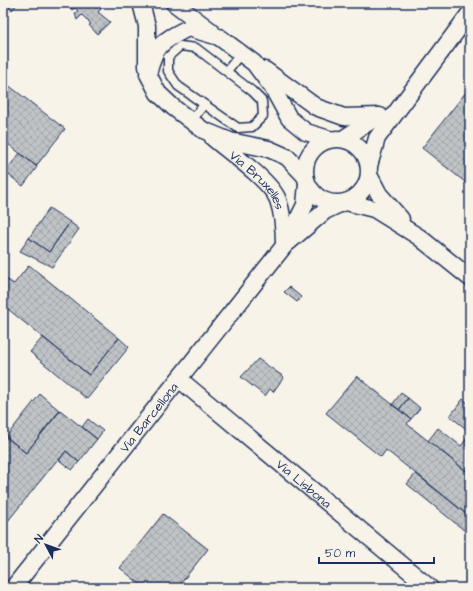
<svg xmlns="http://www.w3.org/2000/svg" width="473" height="591" viewBox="0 0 473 591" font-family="'Architects Daughter',sans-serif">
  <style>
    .building { fill: url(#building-cross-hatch); stroke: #1b2f5e }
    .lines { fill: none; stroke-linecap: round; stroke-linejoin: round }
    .service-casing { stroke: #1b2f5e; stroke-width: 11 }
    .minor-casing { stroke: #1b2f5e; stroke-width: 19 }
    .service { stroke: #f7f3e8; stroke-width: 8 }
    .minor { stroke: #f7f3e8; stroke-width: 16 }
    .labels { text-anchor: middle; stroke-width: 3; stroke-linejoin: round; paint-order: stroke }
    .street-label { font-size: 13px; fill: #1b2f5e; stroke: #f7f3e8 }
  </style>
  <defs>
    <pattern id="building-cross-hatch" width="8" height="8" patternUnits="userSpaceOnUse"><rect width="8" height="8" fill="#c0c3c5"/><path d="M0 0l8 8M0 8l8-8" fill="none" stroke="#a4a8ac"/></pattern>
  </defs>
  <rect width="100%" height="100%" fill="#f7f3e8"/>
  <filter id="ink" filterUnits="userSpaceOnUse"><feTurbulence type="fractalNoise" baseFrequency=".025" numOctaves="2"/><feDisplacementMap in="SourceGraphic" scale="8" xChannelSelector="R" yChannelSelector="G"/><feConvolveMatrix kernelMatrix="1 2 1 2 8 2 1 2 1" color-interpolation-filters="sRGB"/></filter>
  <g filter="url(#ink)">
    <path class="building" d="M9,3H18L12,10L7,6Z
      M66,3H90L94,7L99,3L101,9L98,12L110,22L97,34L89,25L91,24L82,15L77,20L75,13L78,11L75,8L72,10Z
      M3,81L65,129L36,166L3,140Z
      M470,87V186L422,148Z
      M20,153L37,167L23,186L5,172Z
      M49,208L70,222L49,252L29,238Z
      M70,222L79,229L52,267L20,251L29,238L49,252Z
      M29,265L119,338L89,375L3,305V277L14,284Z
      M289,287L301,297L297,302L284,292Z
      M43,337L89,375L119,338L129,347L87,399L30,352Z
      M258,359L284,377L273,392L270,389L265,396L241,377Z
      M357,376L411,419L407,424L470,474V517L386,450L381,457L326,413Z
      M401,393L408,398L399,410L392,405Z
      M40,394L60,411L26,453L6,437Z
      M408,398L420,408L411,419L399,410Z
      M463,399L470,405V432L450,416Z
      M60,410L97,439L79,462L66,451L59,460L58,459L3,527V442L7,437L26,453Z
      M88,419L103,431L97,439L82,427Z
      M438,428L461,446L470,434V474L428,441Z
      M66,451L79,462L72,470L59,460Z
      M416,473L470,517V535L407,484Z
      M163,514L208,549L177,588H145L120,568Z"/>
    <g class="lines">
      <defs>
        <path id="service" d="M180,46L196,48L252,91L262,101L263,116L252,127L238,128L178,86L168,71V57Z
          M227,71L241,53
          M191,121L203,106"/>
        <g id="minor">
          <path d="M141,3L147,26V67"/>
          <path d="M174,3L211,31"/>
          <path d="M265,70L316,107L344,117L380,116"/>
          <path id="s1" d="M213,138C229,152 271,181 278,200C283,214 284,230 284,246"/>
          <circle cx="337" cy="171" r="32"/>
          <path d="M343,139L378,116"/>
          <path d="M369,166L377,138L470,13"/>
          <path d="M369,175L379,194L401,219"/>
          <path d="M305,176L287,157L269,149L230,141L203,130L174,108L158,93L148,74C156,44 161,42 188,28L219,37L254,63L272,87L289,118L306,132L329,139"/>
          <path d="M346,202L374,209L419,237L470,278"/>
          <path d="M288,239L305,205L307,184"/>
          <path id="s2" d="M179,379L430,588"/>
          <path id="s3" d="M13,588L284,246L325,211L342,203"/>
        </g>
      </defs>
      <use href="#service" class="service-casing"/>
      <use href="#minor" class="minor-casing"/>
      <use href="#service" class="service"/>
      <use href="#minor" class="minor"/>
    </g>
  </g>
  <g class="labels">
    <g class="street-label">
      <text dy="5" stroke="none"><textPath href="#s1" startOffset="62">Via Bruxelles</textPath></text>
      <text dy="5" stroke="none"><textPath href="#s3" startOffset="218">Via Barcellona</textPath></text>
      <text dy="5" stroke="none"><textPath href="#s2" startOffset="163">Via Lisbona</textPath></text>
    </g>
  </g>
  <rect width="473" height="591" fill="none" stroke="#f7f3e8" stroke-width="16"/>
  <rect x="8" y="8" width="457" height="575" fill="none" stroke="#1b2f5e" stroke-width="1.5" filter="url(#ink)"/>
  <g transform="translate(46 545) rotate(311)" stroke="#f7f3e8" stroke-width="3" paint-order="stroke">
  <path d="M0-3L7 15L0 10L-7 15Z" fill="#1b2f5e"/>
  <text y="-6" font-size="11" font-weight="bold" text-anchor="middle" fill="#1b2f5e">N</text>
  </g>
  <path d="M319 557v6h115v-6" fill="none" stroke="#1b2f5e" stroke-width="2"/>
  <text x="325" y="557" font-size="12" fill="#1b2f5e" stroke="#f7f3e8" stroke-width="3" paint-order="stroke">50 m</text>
</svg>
